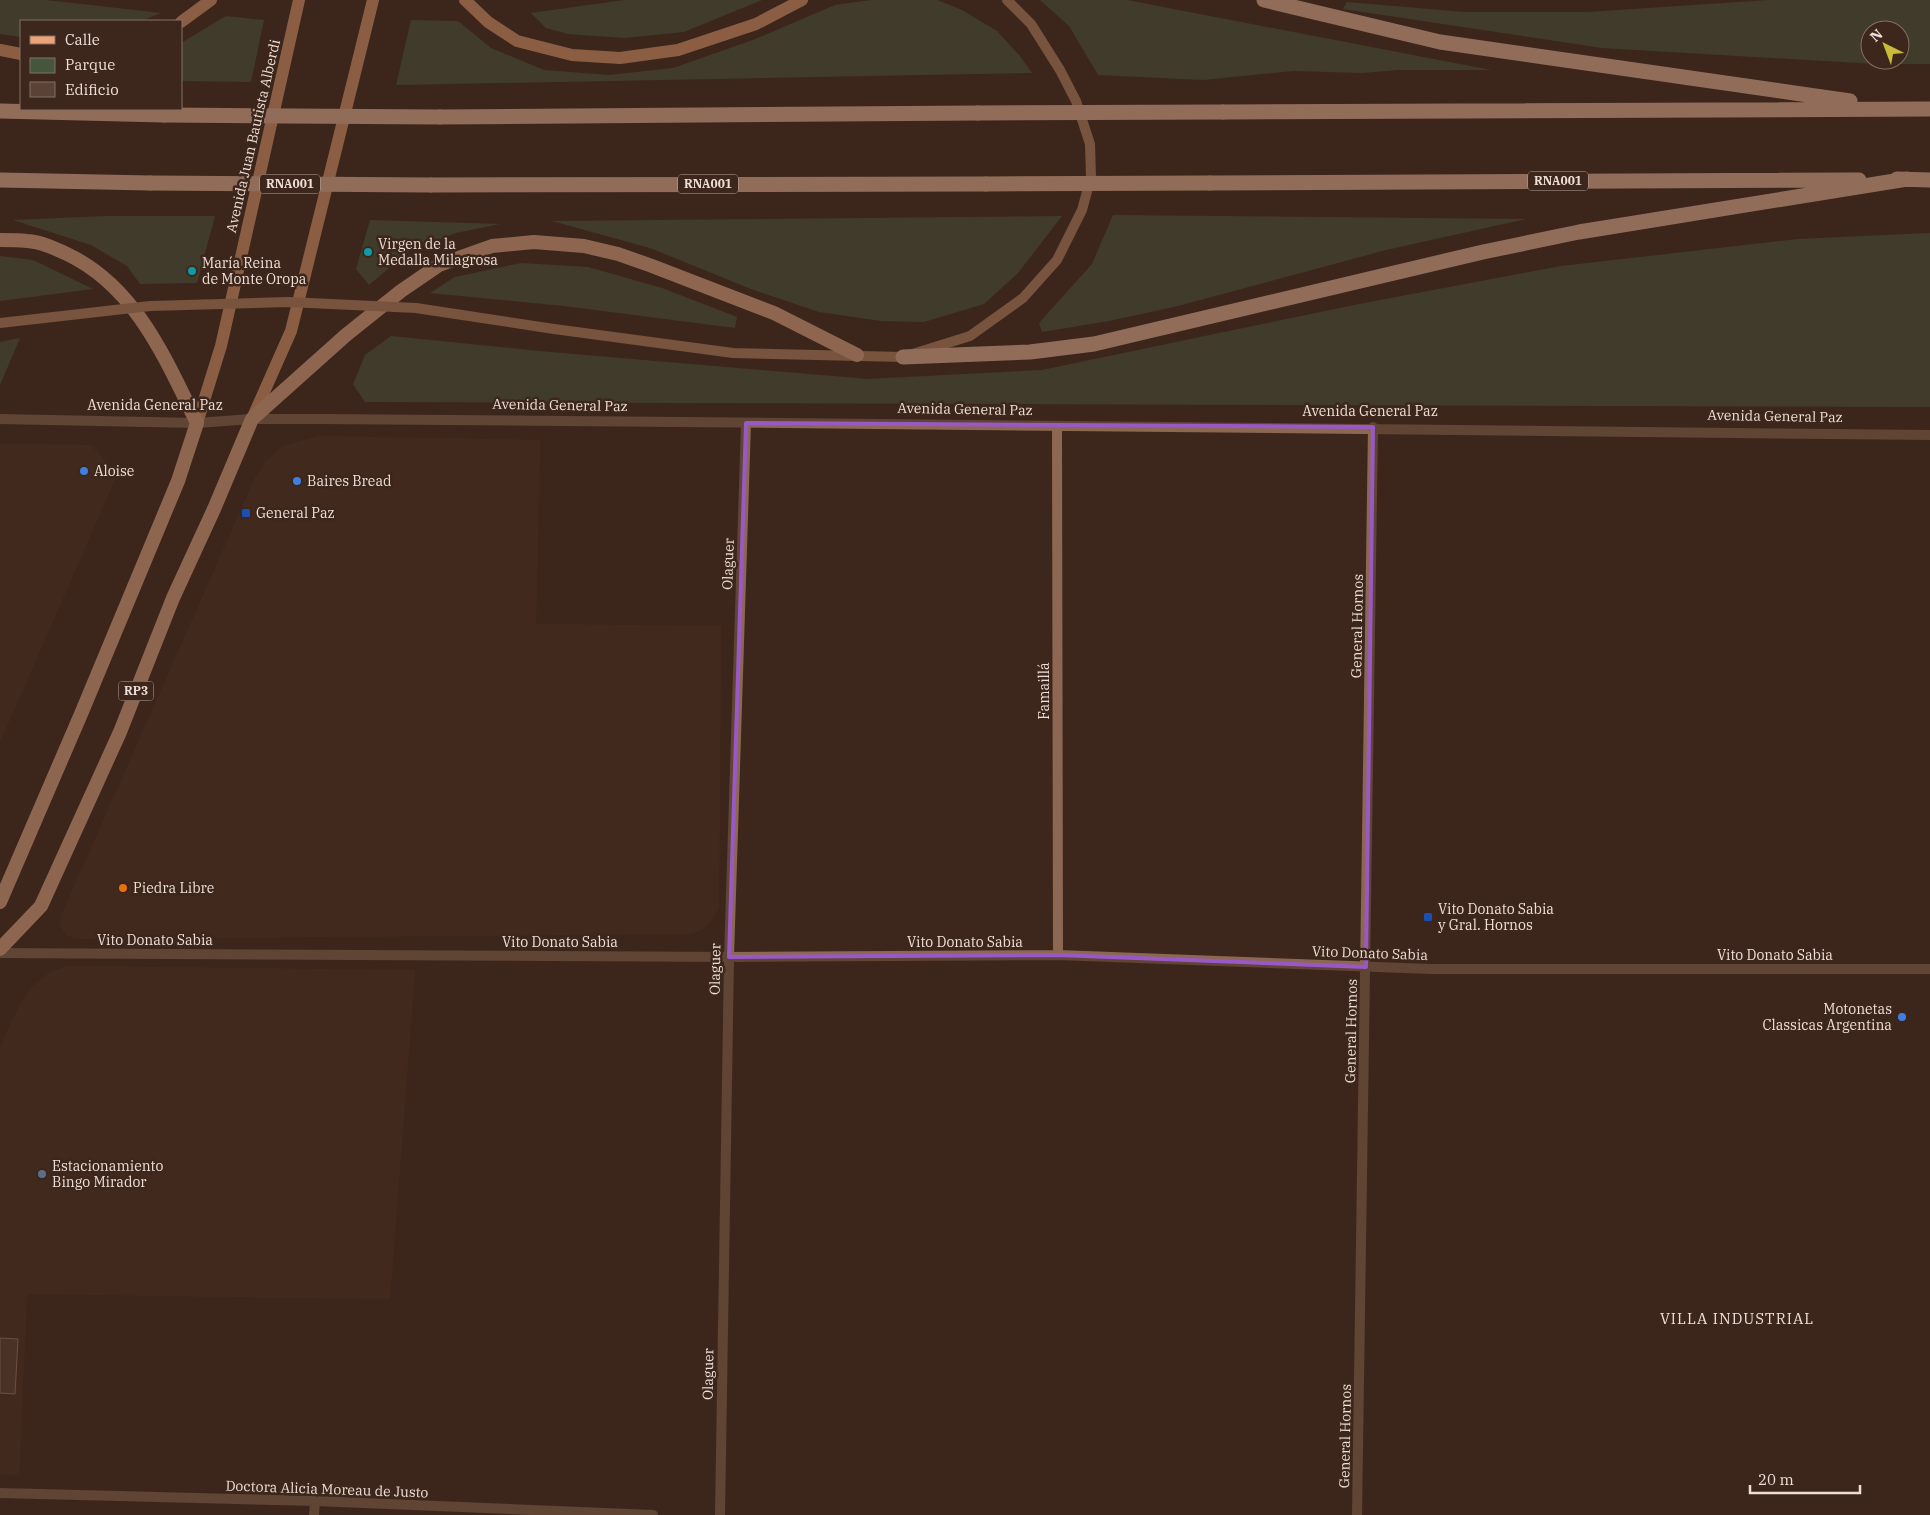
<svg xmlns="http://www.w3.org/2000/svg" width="1930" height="1515" viewBox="0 0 1930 1515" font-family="'IBM Plex Serif',serif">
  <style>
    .built { fill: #4a2e20 }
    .green { fill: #45563d; fill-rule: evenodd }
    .building { fill: #5b4236; stroke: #a08476 }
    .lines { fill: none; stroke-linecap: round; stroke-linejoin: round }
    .minor { stroke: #8c6853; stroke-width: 10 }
    .tertiary { stroke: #8c6853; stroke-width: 10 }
    .secondary { stroke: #c18968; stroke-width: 10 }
    .primary { stroke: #eba377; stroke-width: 12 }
    .trunk { stroke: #f2b48e; stroke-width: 14 }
    .motorway { stroke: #f8c4a5; stroke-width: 15 }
    .secondary-bridge { stroke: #c18968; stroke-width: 10 }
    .motorway-bridge { stroke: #f8c4a5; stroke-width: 15 }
    .marked { fill: none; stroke: #9858c5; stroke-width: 4; stroke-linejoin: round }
    .culture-dot { fill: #0f9aa8; stroke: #3d261b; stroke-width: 2 }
    .shop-dot { fill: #3f7fe0; stroke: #3d261b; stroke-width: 2 }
    .transit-dot { fill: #1a4fb4; stroke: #3d261b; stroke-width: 2 }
    .food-dot { fill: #e8710a; stroke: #3d261b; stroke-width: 2 }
    .service-dot { fill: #5c6f8a; stroke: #3d261b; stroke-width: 2 }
    .labels { text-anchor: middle; stroke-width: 5; stroke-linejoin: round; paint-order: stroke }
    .shield { fill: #3d261b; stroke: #b8a79e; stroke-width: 1 }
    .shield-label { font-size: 12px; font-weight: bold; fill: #edded6 }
    .street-label { font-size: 14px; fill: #edded6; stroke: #3d261b }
    .poi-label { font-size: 14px; fill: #edded6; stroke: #3d261b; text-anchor: start }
    .neighbourhood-label { font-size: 15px; letter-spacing: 1px; fill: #edded6; stroke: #3d261b }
  </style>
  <rect width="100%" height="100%" fill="#3d261b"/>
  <path class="built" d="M319,436L540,440L536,624L721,626L719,908L710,922L702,930L689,934L80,939L67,936L61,927V916L256,476L267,460L284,446Z
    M0,444L91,445L117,475L0,742Z
    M69,966L415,970L390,1299L27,1294L19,1475L0,1474V1047L21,1002L32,987L50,972Z"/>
  <path class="green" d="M0,0H46L161,13L141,21H21V37L0,34Z
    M624,0H762L684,32L624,38L568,34L546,28L531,13Z
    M871,0H937L962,10L997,31L1019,55L1032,73L396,85L411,20L458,21L491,48L544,70L609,75L673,68L753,40L835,5Z
    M1040,0H1127L1491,70H1398L1362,73L1293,71L1203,80L1098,75L1069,26Z
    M1769,0H1930V64H1876L1602,48L1343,9L1347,2L1464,12H1588ZM1870,30H1900V60H1870Z
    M226,16L264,20L251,82L181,81V43Z
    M1113,215L1526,219L1386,250L1178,306L1109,321L1042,332L1039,323L1092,264Z
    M107,216H215L197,283L140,284L127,266L91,245L13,220Z
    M1062,216L1018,273L984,304L924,322L881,321L819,312L751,289L650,248L552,221Z
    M370,220L500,224L456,233L409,251L369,285L356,269Z
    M1930,233V407L365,402L353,384L365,355L391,336L539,351L868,379L1042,370L1354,305L1561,266L1798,239Z
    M0,256L33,260L93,289L0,301Z
    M521,263L588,267L662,288L737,317L735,328L564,306L430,293L455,277Z
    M20,338L0,385V342Z"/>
  <path class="building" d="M0,1338L18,1339L15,1394L0,1393Z"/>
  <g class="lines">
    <path class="minor" d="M1057,427L1058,955
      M0,953L729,957L1058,955L1431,969H1930
      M0,1493L315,1501L653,1515
      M314,1515L315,1501
      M720,1515L729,957L746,423
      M1357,1515L1373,427"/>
    <path class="tertiary" d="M0,419L197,423L252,419H325C860,424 1395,427 1930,435"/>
    <path class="secondary" d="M554,329L733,353L903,357L970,336L1023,298L1057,260L1082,210L1091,177L1090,144L1076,101L1060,70L1031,24L1007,0"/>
    <path class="primary" d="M465,0L488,22L517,41L572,55L620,58L678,50L756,24L802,0
      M181,22L211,0
      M0,50L21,54
      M252,419L291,331L373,0
      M197,423L221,346L299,0"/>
    <path class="trunk" d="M0,240C9,240 18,240 27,241C41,242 54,248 67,254C136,287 165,358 197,423L178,481L81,714L0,902
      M0,949L41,906L120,732L173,598L214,509L252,419L346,335L401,291L439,265L492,246L534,242L584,246L618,254L652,266L774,313L857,355"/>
    <path class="motorway" d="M1264,0L1440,42L1850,101
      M0,111L164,115
      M1223,112L1930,109
      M440,117L978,113
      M1897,179L1930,180
      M0,180L150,183
      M1210,183L1859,180
      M431,185L986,184
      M903,357L1030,352L1094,344L1483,252L1579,232L1907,179"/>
    <path class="secondary-bridge" d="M0,323L150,306L288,302L416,308L554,329"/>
    <path class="motorway-bridge" d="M978,113L1223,112
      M164,115L440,117
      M150,183L431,185
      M986,184L1210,183"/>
  </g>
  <path d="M0 0H1930V1515H0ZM746,423L1373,427L1366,967L1058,955L729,957Z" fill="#3d261b" fill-opacity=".55" fill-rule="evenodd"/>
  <path class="marked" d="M746,423L1373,427L1366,967L1058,955L729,957Z"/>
  <g class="culture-dot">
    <circle cx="368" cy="252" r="5"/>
    <circle cx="192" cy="271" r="5"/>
  </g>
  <g class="shop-dot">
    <circle cx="84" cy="471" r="5"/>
    <circle cx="297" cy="481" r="5"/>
    <circle cx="1902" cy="1017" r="5"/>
  </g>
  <g class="transit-dot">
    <rect x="241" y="508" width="10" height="10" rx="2.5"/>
    <rect x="1423" y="912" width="10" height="10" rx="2.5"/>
  </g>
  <circle class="food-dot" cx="123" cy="888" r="5"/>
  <circle class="service-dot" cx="42" cy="1174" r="5"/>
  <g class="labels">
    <g class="shield">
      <rect x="1528" y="171.5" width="60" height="19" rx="4"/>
      <rect x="260" y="174.5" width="60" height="19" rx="4"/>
      <rect x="678" y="174.5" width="60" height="19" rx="4"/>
      <rect x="118.5" y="681.5" width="35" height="19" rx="4"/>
    </g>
    <g class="shield-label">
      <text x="1558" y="185">RNA001</text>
      <text x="290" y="188">RNA001</text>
      <text x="708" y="188">RNA001</text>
      <text x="136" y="695">RP3</text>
    </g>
    <g class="street-label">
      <text transform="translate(253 136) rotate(-77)" y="5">Avenida Juan Bautista Alberdi</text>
      <text x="155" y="410">Avenida General Paz</text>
      <text transform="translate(560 405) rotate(1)" y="5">Avenida General Paz</text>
      <text transform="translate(965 409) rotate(1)" y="5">Avenida General Paz</text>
      <text x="1370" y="416">Avenida General Paz</text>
      <text transform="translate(1775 416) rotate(1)" y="5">Avenida General Paz</text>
      <text transform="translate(728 564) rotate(-88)" y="5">Olaguer</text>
      <text transform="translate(1357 626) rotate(-89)" y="5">General Hornos</text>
      <text transform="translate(1044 691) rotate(-90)" y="5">Famaillá</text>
      <text x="155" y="945">Vito Donato Sabia</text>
      <text x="560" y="947">Vito Donato Sabia</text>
      <text x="965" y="947">Vito Donato Sabia</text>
      <text transform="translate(1370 953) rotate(2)" y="5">Vito Donato Sabia</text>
      <text x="1775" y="960">Vito Donato Sabia</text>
      <text transform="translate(715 969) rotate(-89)" y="5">Olaguer</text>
      <text transform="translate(1351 1031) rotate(-89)" y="5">General Hornos</text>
      <text transform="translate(708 1374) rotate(-89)" y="5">Olaguer</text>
      <text transform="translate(1345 1436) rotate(-89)" y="5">General Hornos</text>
      <text transform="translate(327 1489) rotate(2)" y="5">Doctora Alicia Moreau de Justo</text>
    </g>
    <g class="poi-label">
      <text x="378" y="249">Virgen de la<tspan x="378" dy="16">Medalla Milagrosa</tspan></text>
      <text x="202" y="268">María Reina<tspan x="202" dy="16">de Monte Oropa</tspan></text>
      <text x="94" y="476">Aloise</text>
      <text x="307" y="486">Baires Bread</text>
      <text x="256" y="518">General Paz</text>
      <text x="133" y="893">Piedra Libre</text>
      <text x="1438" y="914">Vito Donato Sabia<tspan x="1438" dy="16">y Gral. Hornos</tspan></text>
      <text x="1892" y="1014" text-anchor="end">Motonetas<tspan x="1892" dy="16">Classicas Argentina</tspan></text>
      <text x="52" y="1171">Estacionamiento<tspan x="52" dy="16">Bingo Mirador</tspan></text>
    </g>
    <g class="neighbourhood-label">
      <text x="1737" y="1324">VILLA INDUSTRIAL</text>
    </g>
  </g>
  <rect x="20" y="20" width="162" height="90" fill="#3d261b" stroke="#837066"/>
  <rect x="30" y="36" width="25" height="8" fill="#eba377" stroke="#837066"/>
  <text x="65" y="45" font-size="15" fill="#edded6">Calle</text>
  <rect x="30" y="58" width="25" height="15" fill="#45563d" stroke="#837066"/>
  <text x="65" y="70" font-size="15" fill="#edded6">Parque</text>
  <rect x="30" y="82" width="25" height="15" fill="#5b4236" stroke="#837066"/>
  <text x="65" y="95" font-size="15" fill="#edded6">Edificio</text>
  <g transform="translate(1885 45) rotate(318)"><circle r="24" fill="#3d261b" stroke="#837066"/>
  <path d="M0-4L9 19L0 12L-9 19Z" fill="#caba39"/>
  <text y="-8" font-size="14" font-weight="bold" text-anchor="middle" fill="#edded6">N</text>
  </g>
  <path d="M1750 1485v8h110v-8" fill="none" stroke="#edded6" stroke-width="2.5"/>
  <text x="1758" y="1485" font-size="15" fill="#edded6" stroke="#3d261b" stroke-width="4" paint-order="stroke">20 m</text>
</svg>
